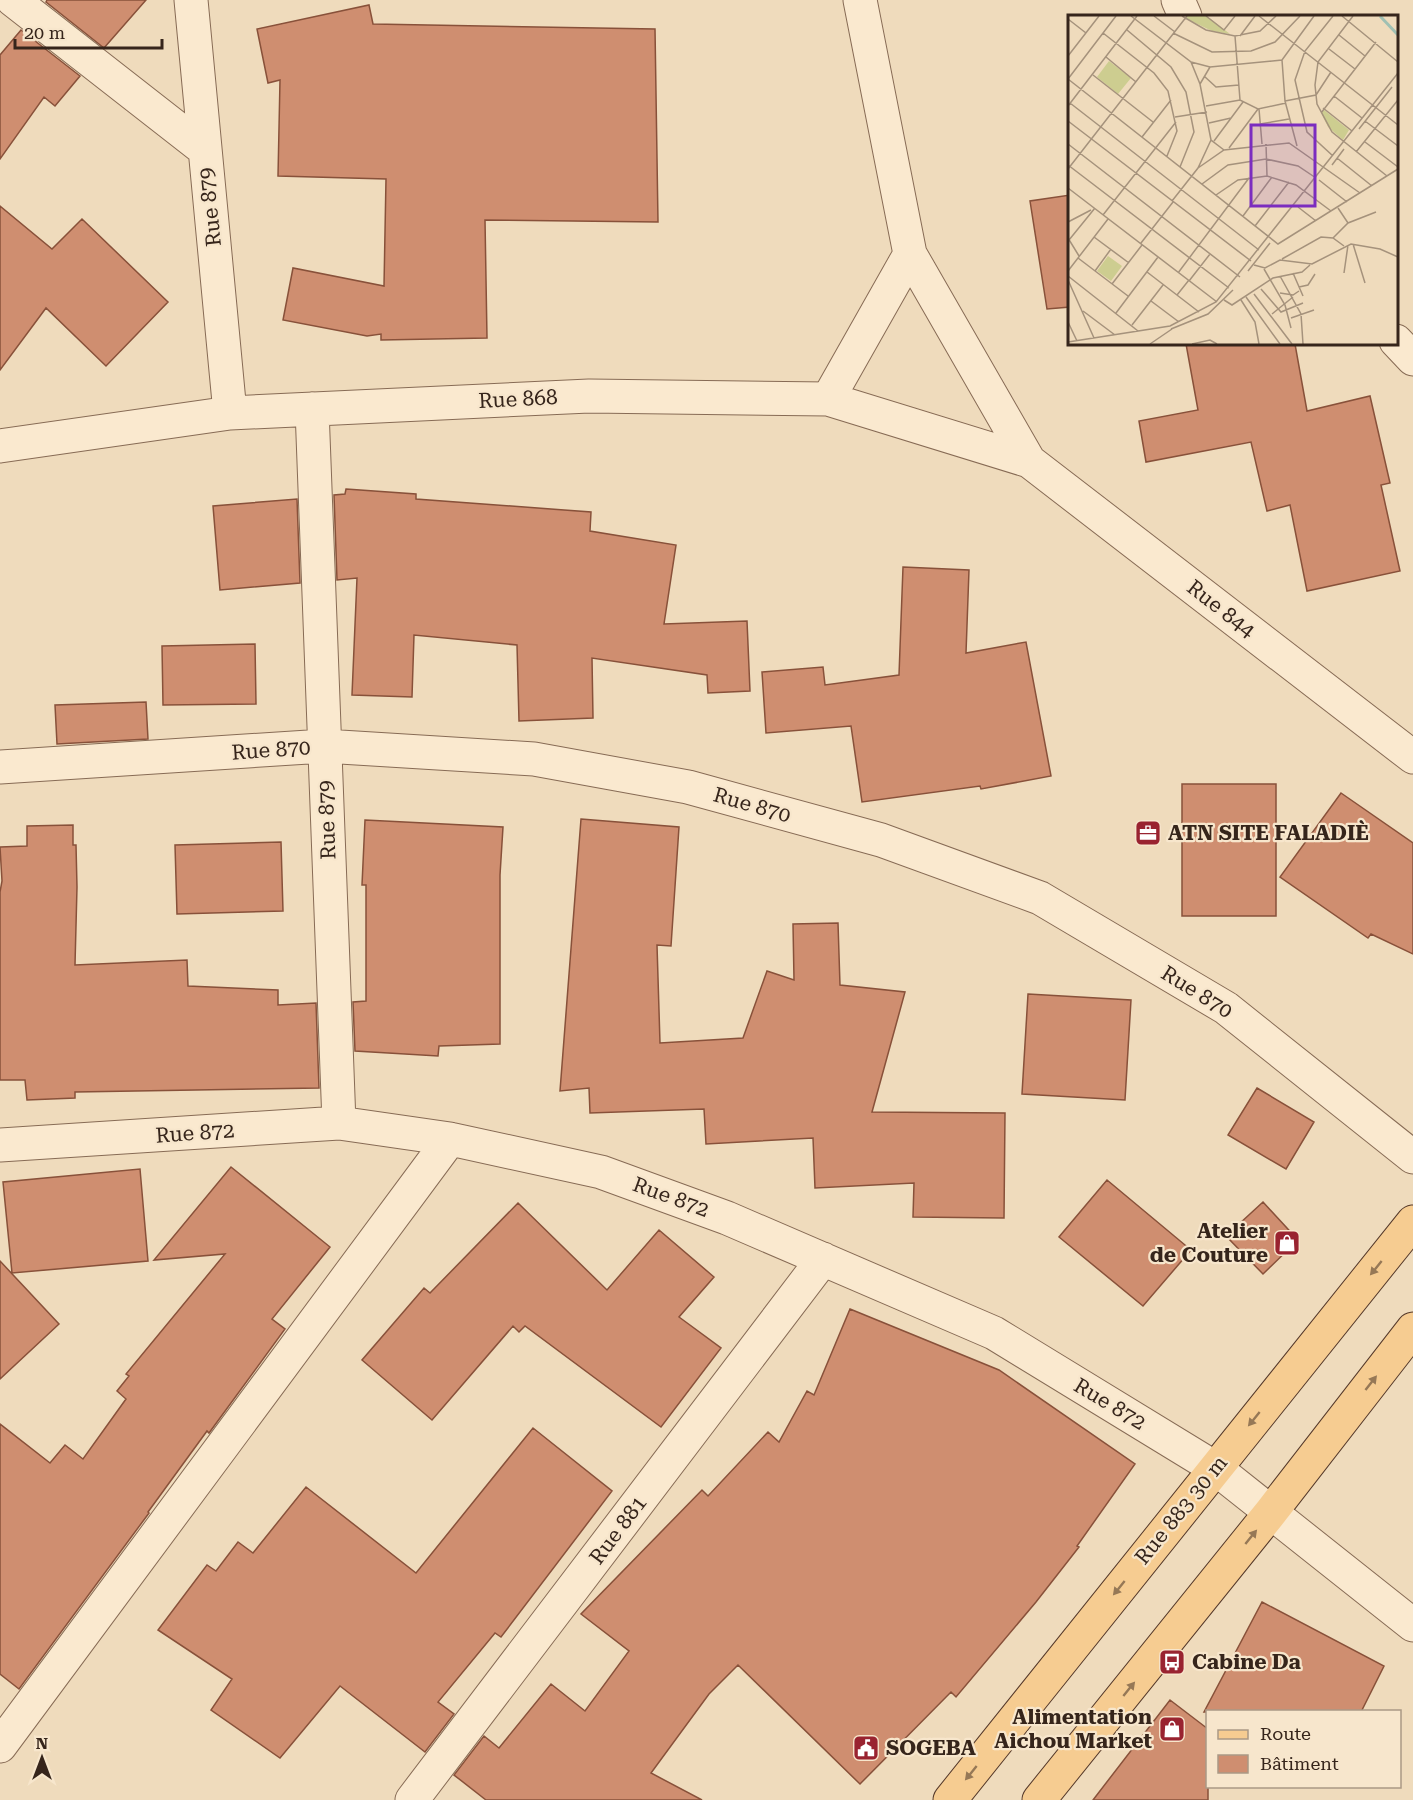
<svg xmlns="http://www.w3.org/2000/svg" width="1413" height="1800" viewBox="0 0 1413 1800" font-family="'Roboto Serif',serif">
  <style>
    .building { fill: #cf8e70; stroke: #88513a; stroke-width: 1.5 }
    .lines { fill: none; stroke-linecap: round; stroke-linejoin: round }
    .street-casing { stroke: #876b55; stroke-width: 35 }
    .primary-casing { stroke: #55392a; stroke-width: 35 }
    .street { stroke: #fae9cf; stroke-width: 33 }
    .primary { stroke: #f6cc91; stroke-width: 33 }
    .oneway { fill: #967856 }
    .labels { text-anchor: middle; stroke-width: 4.5; stroke-linejoin: round; paint-order: stroke }
    .street-label { font-size: 21px; fill: #36251b; stroke: #f7e6cc }
    .poi-label { font-size: 21px; font-weight: bold; fill: #36251b; stroke: #f7e6cc; text-anchor: start }
    .inset-river { fill: none; stroke: #a0c0b3; stroke-width: 3 }
    .inset-road { fill: none; stroke: #a5927c; stroke-width: 1.5 }
    .view { fill: #7b2cbf; fill-opacity: 0.15; stroke: #7b2cbf; stroke-width: 3 }
    .inset-edge { fill: none; stroke: #36251b; stroke-width: 3 }
  </style>
  <rect width="100%" height="100%" fill="#efdbbc"/>
  <path class="building" d="M47,0H146L104,48L46,2Z
    M369,5L373,24L655,29L658,222L485,220L487,338L381,340V334L367,336L283,320L293,268L384,286L386,179L278,176L280,80L268,83L257,29Z
    M21,30L80,76L55,106L44,97L0,159V55Z
    M1070,195V307L1047,309L1030,201Z
    M0,206L52,249L82,219L168,302L106,366L46,308L0,370Z
    M1186,344H1295L1307,411L1370,396L1390,483L1381,485L1400,571L1307,591L1290,505L1267,511L1251,442L1146,462L1139,421L1198,410Z
    M346,489L416,494V499L591,512L590,531L676,545L664,624L747,621L750,691L708,693L707,675L592,658L593,718L519,721L517,645L414,635L412,697L352,695L357,578L337,580L334,495L345,494Z
    M297,499L300,583L220,590L213,506Z
    M903,567L969,570L966,653L1026,642L1051,776L981,789L980,786L862,802L851,726L766,733L762,672L823,667L825,685L899,675Z
    M255,644L256,704L163,705L162,646Z
    M146,702L148,739L57,744L55,705Z
    M1182,784H1276V916H1182Z
    M1341,793L1413,843V954L1371,934L1368,938L1280,877Z
    M581,819L679,827L671,946L657,945L660,1043L743,1038L767,971L794,980L793,924L838,923L840,985L905,992L872,1112L1005,1113L1004,1218L913,1217L914,1183L815,1188L813,1138L706,1144L704,1109L590,1113L589,1088L560,1091Z
    M365,820L503,827L500,875V1044L439,1046L438,1056L355,1051L353,1002L366,1001V885H362Z
    M73,825V845H76L77,887L75,965L187,960L188,986L278,990V1005L316,1003L319,1088L75,1092V1098L27,1100L25,1080H0V892L2,881L0,847L27,846V826Z
    M281,842L283,911L177,914L175,845Z
    M1028,994L1131,1000L1125,1100L1022,1094Z
    M1257,1088L1314,1122L1286,1169L1228,1135Z
    M231,1167L330,1247L272,1319L285,1329L209,1433L207,1431L148,1512L149,1513L19,1689L0,1674V1424L50,1463L65,1445L83,1459L126,1399L117,1391L129,1376L126,1374L225,1254L154,1260Z
    M140,1169L148,1261L12,1273L3,1182Z
    M1107,1180L1191,1250L1143,1306L1059,1237Z
    M1263,1202L1298,1240L1263,1274L1226,1236Z
    M518,1203L607,1290L659,1230L714,1277L679,1317L721,1348L661,1427L525,1326L519,1332L513,1326L432,1420L362,1360L424,1288L430,1293Z
    M0,1261L59,1324L0,1379Z
    M850,1309L999,1370L1135,1464L1077,1546L1079,1547L1036,1602L956,1697L951,1692L860,1784L738,1665L709,1694L651,1773L702,1800H486L454,1775L484,1736L499,1748L551,1684L585,1711L629,1651L581,1614L702,1490L708,1496L768,1432L779,1442L807,1391L814,1395Z
    M533,1428L612,1491L501,1637L495,1633L438,1702L454,1714L425,1752L340,1686L280,1758L211,1710L232,1679L158,1630L207,1565L216,1571L238,1542L253,1553L306,1487L416,1573Z
    M1262,1602L1384,1666L1361,1712H1204Z
    M1170,1700L1208,1729V1800H1093Z"/>
  <g class="lines">
    <defs>
      <path id="street" d="M13,0L205,150
        M191,0L230,413
        M860,0L910,254L1029,461
        M1178,0L1185,16
        M1396,341L1413,359
        M828,399L910,254
        M312,409L339,1123
        M0,446L230,413L589,396L828,399L1029,461L1413,757
        M0,767L324,746L534,759L688,787L881,840L1040,898L1226,1008L1413,1157
        M0,1145L339,1123L450,1139L601,1172L727,1218L994,1333L1215,1468L1413,1625
        M0,1746L450,1139
        M412,1800L823,1259"/>
      <path id="primary" d="M950,1800L1413,1222
        M1039,1800L1271,1512L1413,1329"/>
    </defs>
    <use href="#street" class="street-casing"/>
    <use href="#primary" class="primary-casing"/>
    <use href="#street" class="street"/>
    <use href="#primary" class="primary"/>
  </g>
  <defs><path id="oneway-solid" d="M-6-.8H1V-3.2L6.5 0L1 3.2V.8H-6Z" transform="scale(1.5)"/></defs>
  <g class="oneway">
    <use href="#oneway-solid" transform="translate(1376 1268) rotate(129)"/>
    <use href="#oneway-solid" transform="translate(1371 1383) rotate(-52)"/>
    <use href="#oneway-solid" transform="translate(1254 1419) rotate(129)"/>
    <use href="#oneway-solid" transform="translate(1251 1537) rotate(-51)"/>
    <use href="#oneway-solid" transform="translate(1119 1588) rotate(129)"/>
    <use href="#oneway-solid" transform="translate(1129 1689) rotate(-51)"/>
    <use href="#oneway-solid" transform="translate(971 1773) rotate(129)"/>
  </g>
  <defs>
    <symbol id="office-square" viewBox="-11 -11 22 22"><rect x="-9" y="-9" width="18" height="18" rx="4" fill="#992330" stroke="#f7e6cc"/><path d="M-6-3h4V-5.5h4V-3h4V5H-6ZM-1-4.5V-3h2v-1.5ZM-6 0V1H6V0Z" fill="#fff"/></symbol>
    <symbol id="shop-square" viewBox="-11 -11 22 22"><rect x="-9" y="-9" width="18" height="18" rx="4" fill="#992330" stroke="#f7e6cc"/><path d="M-5-2.5h2.3a2.7 3.5 0 0 1 5.4 0H5L5.5 6h-11ZM-1.5-2.5h3a1.5 2.3 0 0 0-3 0Z" fill="#fff"/></symbol>
    <symbol id="bus-square" viewBox="-11 -11 22 22"><rect x="-9" y="-9" width="18" height="18" rx="4" fill="#992330" stroke="#f7e6cc"/><path d="M-5-6H5V4H4V6H2V4H-2V6H-4V4H-5ZM-3.5-4V0h7V-4ZM-3.5 1.2v1.5H-2V1.2ZM2 1.2v1.5H3.5V1.2Z" fill="#fff"/></symbol>
    <symbol id="civic-square" viewBox="-11 -11 22 22"><rect x="-9" y="-9" width="18" height="18" rx="4" fill="#992330" stroke="#f7e6cc"/><path d="M-.6-6.5H3V-4.5H.6V-3L4-1V1h2V6H-6V1h2V-1L-.6-3ZM-1.2 2.5V6h2.4V2.5Z" fill="#fff"/></symbol>
  </defs>
  <g fill-rule="evenodd">
    <use href="#office-square" x="1133" y="818" width="30" height="30"/>
    <use href="#shop-square" x="1272" y="1228" width="30" height="30"/>
    <use href="#bus-square" x="1157" y="1647" width="30" height="30"/>
    <use href="#shop-square" x="1157" y="1714" width="30" height="30"/>
    <use href="#civic-square" x="851" y="1733" width="30" height="30"/>
  </g>
  <g class="labels">
    <g class="street-label">
      <text transform="translate(210 207) rotate(-96)" y="7">Rue 879</text>
      <text transform="translate(518 399) rotate(-3)" y="7">Rue 868</text>
      <text transform="translate(1221 609) rotate(38)" y="7">Rue 844</text>
      <text transform="translate(271 750) rotate(-4)" y="7">Rue 870</text>
      <text transform="translate(752 805) rotate(16)" y="7">Rue 870</text>
      <text transform="translate(327 820) rotate(-92)" y="7">Rue 879</text>
      <text transform="translate(1197 992) rotate(32)" y="7">Rue 870</text>
      <text transform="translate(195 1133) rotate(-4)" y="7">Rue 872</text>
      <text transform="translate(671 1197) rotate(20)" y="7">Rue 872</text>
      <text transform="translate(1110 1404) rotate(31)" y="7">Rue 872</text>
      <text transform="translate(1181 1510) rotate(-51)" y="7">Rue 883 30 m</text>
      <text transform="translate(618 1530) rotate(-53)" y="7">Rue 881</text>
    </g>
    <g class="poi-label">
      <text x="1168" y="840">ATN SITE FALADIÈ</text>
      <text x="1268" y="1238" text-anchor="end">Atelier<tspan x="1268" dy="24">de Couture</tspan></text>
      <text x="1192" y="1669">Cabine Da</text>
      <text x="1152" y="1724" text-anchor="end">Alimentation<tspan x="1152" dy="24">Aichou Market</tspan></text>
      <text x="886" y="1755">SOGEBA</text>
    </g>
  </g>
  <g transform="translate(1068 15)">
    <rect width="330" height="330" fill="#efdbbc"/>
    <path d="M119,1H139L162,19L144,16L117,3ZM41,46L63,63L50,79L29,62ZM256,95L281,115L275,125L260,112L253,98ZM40,241L54,251L43,266L29,256Z" fill="#cdcd90"/>
    <path class="inset-river" d="M312,1L330,20"/>
    <path class="inset-road" d="M63,1L123,47L132,69L143,125L156,135M86,1L107,17M114,1L138,15L167,21L192,16L208,1M138,1L156,15L167,1M191,1L330,110M265,1L237,36L227,65L239,117L265,141M274,1L330,47M285,1L250,47L247,70L249,89L264,117L319,161M0,4L18,18M59,15L103,52L118,77L126,117L112,152M35,18L86,58L100,76L109,116L99,141M105,18L144,37L183,36L207,27L232,1M271,20L297,41M167,21L172,85M172,21L187,1M261,34L287,54M0,41L31,1M38,42L68,67M214,45L217,86L229,131M123,47L142,52L214,45L246,1M25,60L85,107M136,61L148,72L171,70M0,64L210,229L330,154M0,64L48,1M132,69L142,52M266,81L294,103M217,86L248,80L263,57M2,88L191,235M0,91L69,1M138,91L172,85L190,94L218,88M255,93L284,116M191,94L194,129M253,98L308,27M107,102L139,97M0,106L183,246M297,106L330,131M141,108L163,103M192,109L221,104M291,114L324,72M74,122L103,85M146,126L175,87M297,127L330,152M0,129L172,262M198,129L199,161M161,133L190,94M288,137L330,85M269,143L304,171M0,150L161,273M264,150L276,134M130,153L156,135L221,128L292,178M0,154L119,1M251,165L279,187M134,169L160,150L198,144L230,151L248,163M0,173L149,287M148,180L170,165L199,161L228,170L263,196M104,186L130,153L143,125M230,192L248,206M270,193L280,208M35,200L108,107M175,201L204,162M0,207L23,195M187,211L221,167M26,222L61,248M0,223L11,241M265,223L280,208L308,197M1,225L27,193M73,228L105,187M285,229L297,268M10,243L60,281M214,244L253,222L265,223L276,231M186,250L197,253L212,245L244,249L283,229L312,234L330,242M196,254L217,290L223,313M0,256L40,204M27,256L43,234M180,256L202,228M79,257L131,297M110,258L181,163M225,258L235,281M276,258L280,230M0,261L70,316M212,261L233,299L235,329M0,265L26,323M121,266L142,239M44,269L74,230M231,272L240,270L247,259M193,274L213,297L235,288M212,278L225,280L231,276M186,279L224,329M109,280L121,265M178,282L212,329M156,285L164,290L205,263L234,257L242,250M173,285L187,307L191,329M83,286L111,307M15,296L47,320M48,298L90,242M204,299L225,282M223,303L246,295M0,307L9,326M64,310L95,270M103,314L140,299L165,275M0,327L102,311L148,287L330,58M82,329L104,314M124,329L142,325L149,329"/>
    <path class="view" d="M183,110H247V191H183Z"/>
    <rect width="330" height="330" class="inset-edge"/>
  </g>
  <rect x="1206" y="1710" width="195" height="78" fill="#f7e6cc" stroke="#aa9985" stroke-width="1.5"/>
  <rect x="1218" y="1730" width="30" height="9" fill="#f6cc91" stroke="#aa9985" stroke-width="1.5"/>
  <text x="1260" y="1740" font-size="18" fill="#36251b">Route</text>
  <rect x="1218" y="1755" width="30" height="18" fill="#cf8e70" stroke="#aa9985" stroke-width="1.5"/>
  <text x="1260" y="1770" font-size="18" fill="#36251b">Bâtiment</text>
  <g transform="translate(42 1758)" stroke="#f7e6cc" stroke-width="4.5" paint-order="stroke">
  <path d="M0-4.5L10 22L0 15L-10 22Z" fill="#36251b"/>
  <text y="-9" font-size="16" font-weight="bold" text-anchor="middle" fill="#36251b">N</text>
  </g>
  <path d="M15 39v9h147v-9" fill="none" stroke="#36251b" stroke-width="3"/>
  <text x="24" y="39" font-size="18" fill="#36251b" stroke="#f7e6cc" stroke-width="4.5" paint-order="stroke">20 m</text>
</svg>
